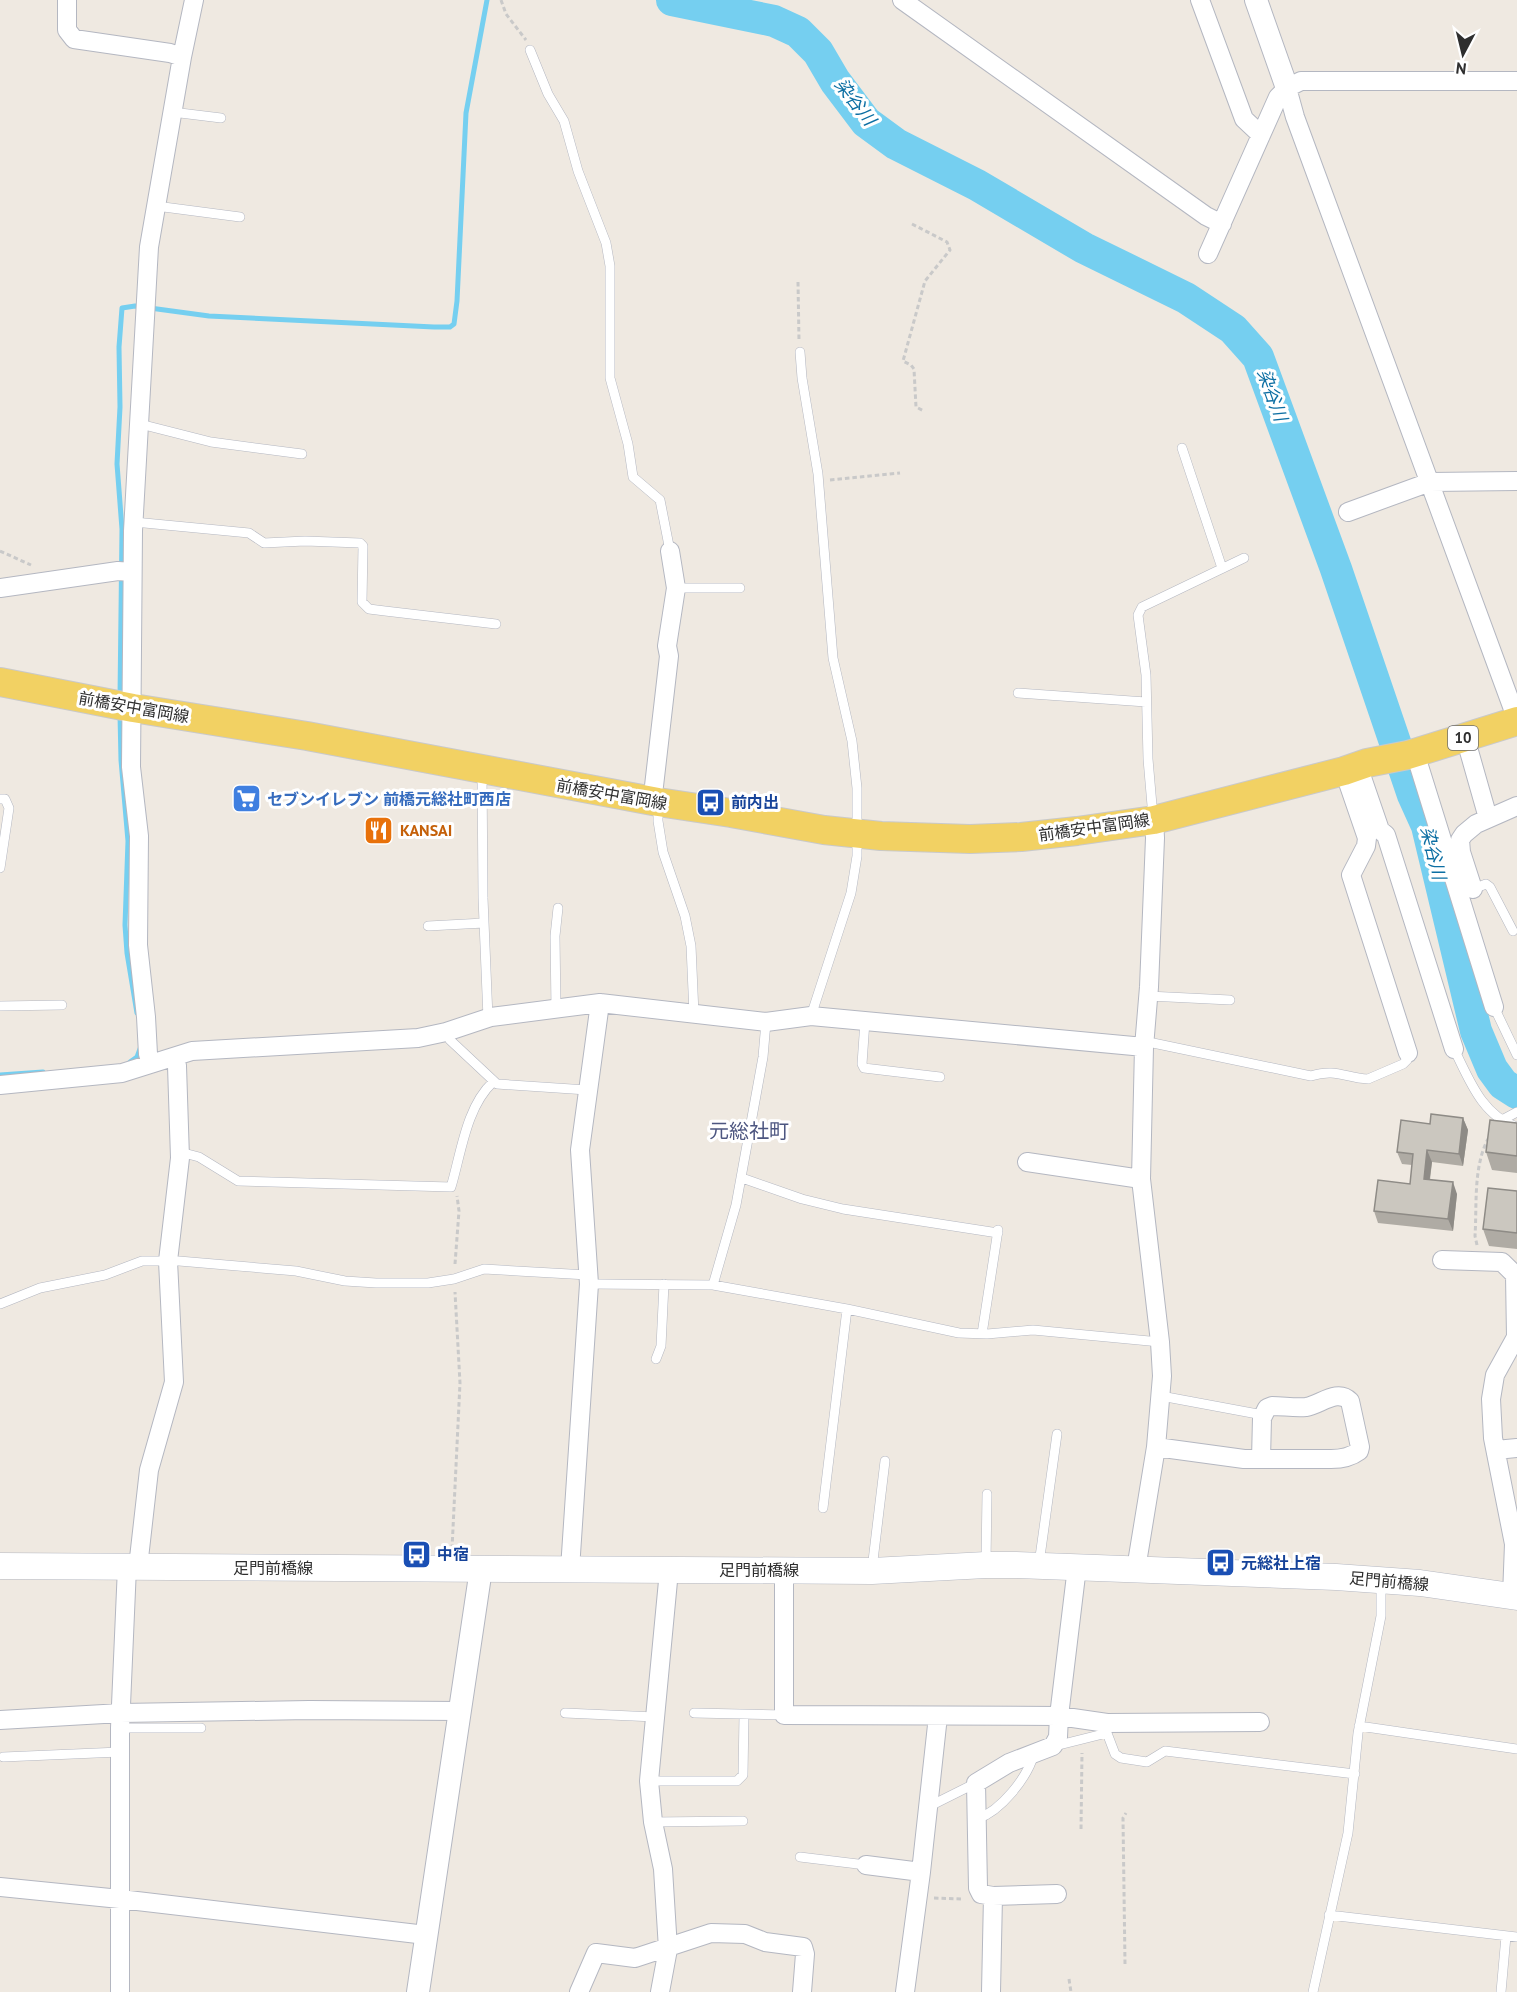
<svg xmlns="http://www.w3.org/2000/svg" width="1517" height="1992" viewBox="0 0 1517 1992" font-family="'PT Sans','Noto Sans JP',sans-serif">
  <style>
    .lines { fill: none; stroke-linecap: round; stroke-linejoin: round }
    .stream { stroke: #75cff0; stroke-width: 5 }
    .river { stroke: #75cff0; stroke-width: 32 }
    .service-casing { stroke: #b4b7c1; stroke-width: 10 }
    .minor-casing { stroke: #b4b7c1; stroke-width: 20 }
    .tertiary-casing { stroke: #b4b7c1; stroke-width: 24 }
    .secondary-casing { stroke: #b4b7c1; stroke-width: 27 }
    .primary-casing { stroke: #c9c9c9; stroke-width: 30 }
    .path { stroke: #c9c9c9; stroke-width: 3; stroke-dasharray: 4.5 3; stroke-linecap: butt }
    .service { stroke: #fff; stroke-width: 9 }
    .minor { stroke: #fff; stroke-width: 18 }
    .tertiary { stroke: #fff; stroke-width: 22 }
    .secondary { stroke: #fff; stroke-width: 26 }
    .primary { stroke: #f2d163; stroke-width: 28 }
    .wall { fill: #afaba4 }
    .shaded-wall { fill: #8e8b86 }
    .building { fill: #cbc7bf; stroke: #8e8b86; stroke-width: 1.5 }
    .labels { text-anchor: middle; stroke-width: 6; stroke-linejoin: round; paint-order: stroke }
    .shield { fill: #fff; stroke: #6d6d6d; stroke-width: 1.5 }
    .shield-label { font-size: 15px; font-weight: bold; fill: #2e2e2e }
    .street-label { font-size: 16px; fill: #2e2e2e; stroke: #fff }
    .shop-label { font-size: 16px; font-weight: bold; fill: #366cbe; stroke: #fff; text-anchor: start }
    .transit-label { font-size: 16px; font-weight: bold; fill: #164399; stroke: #fff; text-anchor: start }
    .food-label { font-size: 16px; font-weight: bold; fill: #c56008; stroke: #fff; text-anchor: start }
    .water-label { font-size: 18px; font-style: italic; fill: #0d6fa3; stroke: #fff }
    .quarter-label { font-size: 20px; fill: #4d5680; stroke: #fff }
  </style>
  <rect width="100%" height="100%" fill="#efe9e1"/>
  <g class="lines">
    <path class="stream" d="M120,697L122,529L117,464L120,407L119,347L122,308L135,306L209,316L434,327H450L454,324L457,301L466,113L487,0
      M120,715L121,760L128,841L125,925L127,953L137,1013
      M130,1062L137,1057L141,1046
      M0,1075L43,1072"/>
    <path class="river" d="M672,0L774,21L798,32L818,52L835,81L866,122L896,144L977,185L1084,248L1186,298L1233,329L1258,357L1336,569L1413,795L1427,826L1476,1031L1492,1069L1503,1084L1517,1093"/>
    <defs>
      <path id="service" d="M530,50L548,94L564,121L578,171L606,243L610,266V378L628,444L633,477L660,500L670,551
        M172,112L221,118
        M156,206L240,217
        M800,352L802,378L818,474L833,658L852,741L857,788V856L851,893L811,1016
        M140,424L211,442L302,454
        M1182,448L1222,568
        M134,522L249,533L264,543L305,541L360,543L363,546L362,602L369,609L385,611L496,624
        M676,588H740
        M1018,693L1146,702
        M482,771L483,898L488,1018
        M0,799H5L9,808L0,868
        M658,805V821L663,852L685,916L691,946L694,1014
        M1153,817L1148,759L1146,675L1138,615L1142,607L1244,558
        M1473,889L1486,884L1490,887L1513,931
        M428,926L484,923
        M1148,996L1230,1000
        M0,1006L62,1005
        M1494,1007L1517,1055
        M556,1009L555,936L558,908
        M865,1021L862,1064L864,1068L940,1077
        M446,1032L450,1040L497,1084L587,1090
        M1144,1047L1153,1043L1311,1076C1336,1068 1345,1078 1368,1079L1403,1064L1407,1060L1408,1053
        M1454,1049C1469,1079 1482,1116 1517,1127
        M1502,1120L1517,1112
        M180,1152L199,1157L238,1181L451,1187C461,1154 466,1107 493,1082
        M742,1178L802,1199L843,1209L998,1233
        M589,1284L713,1285L847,1309L959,1333L987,1334L1033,1330L1160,1342
        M713,1285L736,1205L763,1057L766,1022
        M0,1304L40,1288L105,1275L142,1261H179L296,1271L345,1281L376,1283H428L454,1279L484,1269L588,1275
        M982,1334L998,1230
        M656,1359L661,1346L664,1284
        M1161,1396L1263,1415
        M823,1508L847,1309
        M986,1562L987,1494
        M1039,1564L1057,1434
        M872,1569L885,1461
        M565,1713L655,1717
        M694,1713L784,1715
        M1107,1723V1733L1115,1754L1121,1758L1147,1762L1165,1751L1355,1774
        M1359,1726L1517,1749
        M120,1728H201
        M1055,1746L1107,1733
        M3,1757L120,1752
        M649,1781H737L743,1775L744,1715
        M928,1807L976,1783
        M977,1819C1001,1811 1027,1778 1034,1754
        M653,1822L743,1821
        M800,1857L866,1865
        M1329,1915L1517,1937
        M1313,1992L1348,1833L1358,1733L1381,1616V1581
        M1501,1992L1506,1936"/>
      <path id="minor" d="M67,0V30L74,39L170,53L182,57
        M902,0L1206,216L1222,224
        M1200,0L1244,119L1261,135
        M1287,88L1295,117L1517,720
        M1208,254L1278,97L1287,88L1301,81H1517
        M1348,512L1430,482L1517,481
        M0,588L118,571L132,572
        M1465,737L1488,818
        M1415,753L1494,1007
        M1358,766L1380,830L1386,835L1454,1049
        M1344,771L1367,838L1366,846L1351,875L1408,1053
        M651,801L654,786L669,656L667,646L676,588L670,551
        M1473,889L1461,852L1460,840L1464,834L1476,824L1517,806
        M151,1064L148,1054L146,1017L138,945L139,836L131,767L133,531L149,247L182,57L194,0
        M0,1085L122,1073L192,1051L418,1038L446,1032L491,1017L600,1003L766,1022L811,1016L1144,1047
        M1027,1162L1141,1179
        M1442,1260L1502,1262L1515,1275L1516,1337L1495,1375L1491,1399L1493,1438L1514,1544L1512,1596
        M1156,1447L1244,1459H1331C1341,1459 1351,1457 1359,1451L1360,1447L1350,1401C1337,1388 1320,1405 1306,1407C1295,1408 1283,1406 1272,1406L1267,1408L1262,1418L1261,1459
        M1496,1450L1517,1448
        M138,1567L149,1470L174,1382L168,1261L180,1158L177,1066L175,1057
        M570,1569L589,1284L580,1150L600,1003
        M1136,1569L1156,1447L1162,1376L1160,1342L1141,1179L1144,1047L1149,987L1155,838L1154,820
        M784,1570V1715L1059,1716L1107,1723L1260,1722
        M0,1720L121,1713L309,1710L460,1711
        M866,1865L921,1872
        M0,1887L120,1899L426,1935
        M993,1896L1057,1894
        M120,1992V1728L127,1567
        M579,1992L596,1953L635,1958L711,1933L745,1934L765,1942L803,1947L805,1954L802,1992
        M660,1992L668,1949L663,1869L653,1822L649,1781L668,1581V1570
        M905,1992L921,1872L938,1716
        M991,1992L993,1896L981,1894L978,1888L976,1783L1009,1763L1053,1746L1058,1737L1059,1716L1077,1567"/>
      <path id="tertiary" d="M1256,0L1287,88
        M418,1992L481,1569"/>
      <path id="secondary" d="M0,1566L872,1571L986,1565H1016L1336,1577L1420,1583L1517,1597"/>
      <path id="primary" d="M0,682L133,708L307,736L658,802L731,813L824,830L881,836L970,839L1021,837L1077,831L1154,820L1344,771L1367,763L1408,755L1517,721"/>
    </defs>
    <use href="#service" class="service-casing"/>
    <use href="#minor" class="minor-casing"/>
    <use href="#tertiary" class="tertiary-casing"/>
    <use href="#secondary" class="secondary-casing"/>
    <use href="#primary" class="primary-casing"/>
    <path class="path" d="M501,0L506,14L526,40
      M912,224L947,242L950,250L925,281L903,361L911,365L914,369L916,407L924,411
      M798,282L799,341
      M830,480L900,473
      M0,551L31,565
      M1477,1245L1475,1236C1477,1206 1473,1167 1488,1139
      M455,1264L459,1211L457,1196
      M452,1549L460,1383L455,1292
      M1081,1829L1082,1753
      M934,1898L964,1899
      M1125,1964L1123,1818L1126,1813
      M1069,1979L1071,1992"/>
    <use href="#service" class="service"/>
    <use href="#minor" class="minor"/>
    <use href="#tertiary" class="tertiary"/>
    <use href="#secondary" class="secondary"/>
    <use href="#primary" class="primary"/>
  </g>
  <path class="wall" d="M1463,1118L1468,1130L1463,1166L1432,1162L1430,1180L1457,1194L1453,1231L1378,1223L1374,1211L1410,1184L1412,1165L1402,1164L1397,1152L1430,1124Z
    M1517,1123V1173L1492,1170L1486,1152Z
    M1517,1191V1249L1489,1246L1483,1229Z"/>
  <path class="shaded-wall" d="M1463,1118L1468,1130L1463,1166L1459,1154Z
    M1427,1150L1432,1162L1428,1191L1424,1179Z
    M1453,1182L1457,1194L1453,1231L1448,1219Z"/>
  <path class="building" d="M1431,1114L1463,1118L1459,1154L1427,1150L1424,1179L1453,1182L1448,1219L1374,1211L1378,1180L1410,1184L1413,1154L1397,1152L1401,1120L1430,1124Z
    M1490,1120L1517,1123V1156L1486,1152Z
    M1488,1188L1517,1191V1233L1483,1229Z"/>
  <defs>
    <symbol id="supermarket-square" viewBox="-11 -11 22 22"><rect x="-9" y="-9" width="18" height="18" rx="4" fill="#3f7fe0" stroke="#fff"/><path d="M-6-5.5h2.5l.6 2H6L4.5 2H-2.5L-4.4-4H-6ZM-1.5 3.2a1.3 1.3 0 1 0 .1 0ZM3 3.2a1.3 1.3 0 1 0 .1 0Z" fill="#fff"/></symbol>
    <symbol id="bus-square" viewBox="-11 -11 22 22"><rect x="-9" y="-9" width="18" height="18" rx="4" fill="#1a4fb4" stroke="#fff"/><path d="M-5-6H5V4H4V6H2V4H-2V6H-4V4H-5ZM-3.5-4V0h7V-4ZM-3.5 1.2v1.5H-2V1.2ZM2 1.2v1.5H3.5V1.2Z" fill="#fff"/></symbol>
    <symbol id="restaurant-square" viewBox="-11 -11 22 22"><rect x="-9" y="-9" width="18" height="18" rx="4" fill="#e8710a" stroke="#fff"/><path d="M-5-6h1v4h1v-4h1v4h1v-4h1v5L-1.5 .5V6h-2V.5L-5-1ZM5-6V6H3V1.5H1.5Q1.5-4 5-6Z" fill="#fff"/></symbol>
  </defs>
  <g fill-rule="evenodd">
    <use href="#supermarket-square" x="230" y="782" width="33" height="33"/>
    <use href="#bus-square" x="694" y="786" width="33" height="33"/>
    <use href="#restaurant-square" x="362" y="814" width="33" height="33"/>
    <use href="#bus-square" x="400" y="1538" width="33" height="33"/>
    <use href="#bus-square" x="1204" y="1546" width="33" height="33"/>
  </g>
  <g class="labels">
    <rect class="shield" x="1448" y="726" width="30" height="24" rx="4.5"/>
    <g class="shield-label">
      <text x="1463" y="743">10</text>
    </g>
    <g class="street-label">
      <text transform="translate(134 707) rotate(10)" y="6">前橋安中富岡線</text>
      <text transform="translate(612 794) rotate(10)" y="6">前橋安中富岡線</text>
      <text transform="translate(1094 827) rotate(-8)" y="6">前橋安中富岡線</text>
      <text x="273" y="1574">足門前橋線</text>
      <text x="759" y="1576">足門前橋線</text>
      <text transform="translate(1389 1581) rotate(5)" y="6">足門前橋線</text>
    </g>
    <g class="shop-label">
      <text x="267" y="805">セブンイレブン 前橋元総社町西店</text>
    </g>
    <g class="transit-label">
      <text x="731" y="808">前内出</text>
      <text x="437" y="1560">中宿</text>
      <text x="1241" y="1569">元総社上宿</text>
    </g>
    <g class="food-label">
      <text x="400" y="836">KANSAI</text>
    </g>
    <g class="water-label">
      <text transform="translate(855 102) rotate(52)" y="6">染谷川</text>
      <text transform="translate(1272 395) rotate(70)" y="6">染谷川</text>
      <text transform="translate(1433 853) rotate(76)" y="6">染谷川</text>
    </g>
    <g class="quarter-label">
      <text x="749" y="1138">元総社町</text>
    </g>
  </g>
  <g transform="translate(1463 54) rotate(187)" stroke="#ffffff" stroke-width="4.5" paint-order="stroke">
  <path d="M0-4.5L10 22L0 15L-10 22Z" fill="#2e2e2e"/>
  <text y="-9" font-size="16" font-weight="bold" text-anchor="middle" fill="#2e2e2e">N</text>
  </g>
</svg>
